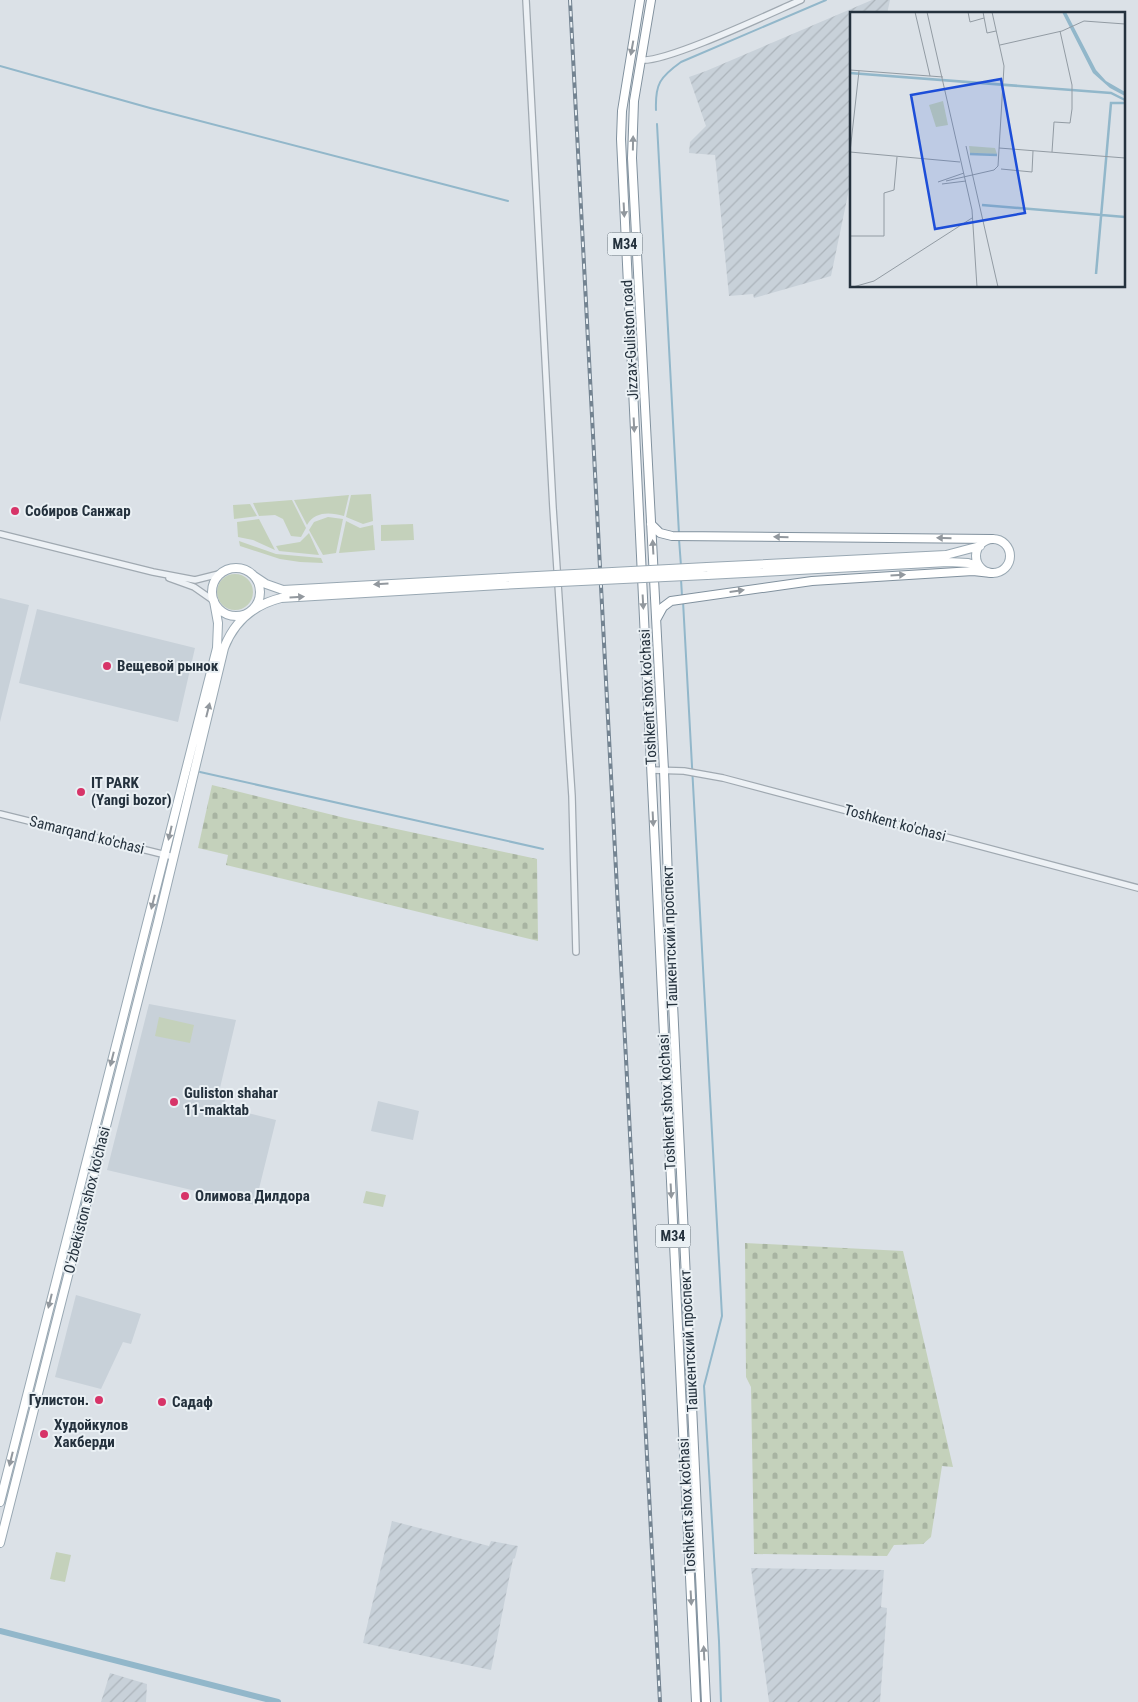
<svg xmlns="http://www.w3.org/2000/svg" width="1138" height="1702" viewBox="0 0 1138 1702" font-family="'Roboto Condensed',sans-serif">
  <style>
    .built { fill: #c8d1d9 }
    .industrial { fill: url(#industrial-furrows) }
    .green { fill: #c4d1bb }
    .cemetery { fill: url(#cemetery-stones) }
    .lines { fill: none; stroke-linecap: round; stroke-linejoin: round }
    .stream { stroke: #92b7ca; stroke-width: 2 }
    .canal { stroke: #92b7ca; stroke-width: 6 }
    .tertiary-casing { stroke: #a0a9b1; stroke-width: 8 }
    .primary-casing { stroke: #99a8b3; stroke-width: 10 }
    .trunk-casing { stroke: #81919e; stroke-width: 10 }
    .tertiary { stroke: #edf1f5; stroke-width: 5.5 }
    .primary { stroke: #fff; stroke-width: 8 }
    .trunk { stroke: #fff; stroke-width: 8 }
    .rail-casing { stroke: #738391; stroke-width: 4 }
    .rail { stroke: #eaf0f4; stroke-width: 2; stroke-dasharray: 5.5; stroke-linecap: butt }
    .primary-bridge-casing { stroke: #99a8b3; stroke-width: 10; stroke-linecap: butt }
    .primary-bridge { stroke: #fff; stroke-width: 8 }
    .oneway { fill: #92989e }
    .poi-dot { fill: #d73468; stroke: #eaf0f4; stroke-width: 2 }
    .labels { text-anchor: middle; stroke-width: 4; stroke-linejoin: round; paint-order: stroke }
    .shield { fill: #eaf0f4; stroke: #5f6a74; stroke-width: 1 }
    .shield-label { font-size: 14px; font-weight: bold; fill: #24313d }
    .street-label { font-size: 15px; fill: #24313d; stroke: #eaf0f4 }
    .poi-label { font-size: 15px; font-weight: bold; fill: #24313d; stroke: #eaf0f4; text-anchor: start }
    .inset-river { fill: none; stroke: #92b7ca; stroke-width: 2.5 }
    .inset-road { fill: none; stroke: #929ba3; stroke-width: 1 }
    .view { fill: #1d4ed8; fill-opacity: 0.15; stroke: #1d4ed8; stroke-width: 2.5 }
    .inset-edge { fill: none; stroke: #24313d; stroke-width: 2.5 }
  </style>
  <defs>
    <pattern id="industrial-furrows" width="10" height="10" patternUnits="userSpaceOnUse" patternTransform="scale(1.25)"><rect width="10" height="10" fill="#c8d1d9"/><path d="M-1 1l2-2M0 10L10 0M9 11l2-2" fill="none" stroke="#acb4bb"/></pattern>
    <pattern id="cemetery-stones" width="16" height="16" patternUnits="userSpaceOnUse" patternTransform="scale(1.25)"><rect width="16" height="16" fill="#c4d1bb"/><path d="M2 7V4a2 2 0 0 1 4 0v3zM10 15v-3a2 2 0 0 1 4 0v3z" fill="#a8b4a2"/></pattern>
  </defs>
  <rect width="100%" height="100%" fill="#dbe1e7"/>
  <path class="built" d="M0,598L29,605L0,722Z
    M37,609L195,648L178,722L19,683Z
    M149,1004L236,1020L219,1092L221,1095L226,1096L223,1107L276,1120L255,1205L107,1170Z
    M378,1101L419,1111L413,1140L371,1131Z
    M76,1295L141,1314L131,1344L123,1342L101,1389L55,1377Z"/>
  <path class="industrial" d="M872,0H890L887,14H852V175L831,276L754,298L753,294L729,296L715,155L689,153L690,142L706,126L689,77L706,71Z
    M392,1521L489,1546L491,1541L518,1546L515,1558L513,1559L491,1670L363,1643Z
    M751,1568L884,1570L881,1607L887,1608L880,1702H769Z
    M110,1673L147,1684L146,1702H101Z"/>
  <path class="green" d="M371,494L373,521L363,524L346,517L351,495Z
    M349,495L344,516C330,512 315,511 307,525L294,500Z
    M292,500L306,528L301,537L291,536L283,519L275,515L259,516L253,503Z
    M250,504L257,516L234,519L233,505Z
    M328,517L343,519L336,553L323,555L309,530L314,522Z
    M259,519L275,550L253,540L238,537L237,522Z
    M346,521L360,528L373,525L375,550L339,553Z
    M413,524L414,540L381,541V525Z
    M309,533L319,555L279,551L276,546L300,542Z
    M239,541L276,554L321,558L323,563L300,562L280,559L240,546Z
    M217 592a18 18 0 1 1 36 0a18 18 0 1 1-36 0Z
    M159,1017L194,1025L190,1043L155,1036Z
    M366,1191L386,1195L383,1207L363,1203Z
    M56,1552L71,1555L65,1582L50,1579Z"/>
  <path class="cemetery" d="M212,785L345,818L537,859L538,941L226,865L228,855L198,848Z
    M745,1243L903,1251L953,1467L942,1466L931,1537L923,1544L894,1545L887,1556L754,1554L751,1387L746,1377Z"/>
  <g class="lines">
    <path class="stream" d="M0,66L150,108L508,201
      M656,110C655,84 660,77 681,62L826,0
      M657,124L679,534
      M679,539L681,566
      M681,579L682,596
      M683,601L722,1316L704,1386L719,1641L721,1702
      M200,772L543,849"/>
    <path class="canal" d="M0,1631L278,1702"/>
    <defs>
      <path id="tertiary" d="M526,0L553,508L572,796L576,952
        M641,60C666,63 771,13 801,0
        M0,534L153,572L195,580L219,574
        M169,578L194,587L214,601
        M651,770L684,771L723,778L1138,888
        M0,814L174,857"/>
      <path id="primary" d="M976 556a17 17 0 1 1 34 0a17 17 0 1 1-34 0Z
        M707,567L946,555L980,546
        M212 592a24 24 0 1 1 48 0a24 24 0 1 1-48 0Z
        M707,575L948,562L968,563L980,567
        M254,576L266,584L283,590L500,578
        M0,1502L217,648L218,623L214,601
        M0,1543L158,922L224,648C234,622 253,605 281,598L500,585"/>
      <path id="trunk" d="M640,0L622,111L621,139L696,1702
        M651,0L634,101L632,158L664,770L671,961L706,1702
        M651,524L660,533L672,536L992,539
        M657,618L663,607L671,601L812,581L973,571L991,573"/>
    </defs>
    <use href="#tertiary" class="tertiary-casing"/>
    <use href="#primary" class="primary-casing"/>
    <use href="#trunk" class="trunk-casing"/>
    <use href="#tertiary" class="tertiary"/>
    <use href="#primary" class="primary"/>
    <use href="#trunk" class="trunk"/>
    <defs>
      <path id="rail" d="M570,0L660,1702"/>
    </defs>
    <use href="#rail" class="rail-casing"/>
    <use href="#rail" class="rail"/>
    <defs>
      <path id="primary-bridge" d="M500,578L707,567
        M500,585L707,575"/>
    </defs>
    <use href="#primary-bridge" class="primary-bridge-casing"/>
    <use href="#primary-bridge" class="primary-bridge"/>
  </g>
  <defs><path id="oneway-solid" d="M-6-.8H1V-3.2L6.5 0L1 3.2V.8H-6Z" transform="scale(1.25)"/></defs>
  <g class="oneway">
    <use href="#oneway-solid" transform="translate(632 48) rotate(100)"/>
    <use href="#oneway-solid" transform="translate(633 143) rotate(-89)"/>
    <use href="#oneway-solid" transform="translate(624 210) rotate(87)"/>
    <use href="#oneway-solid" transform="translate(634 425) rotate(87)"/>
    <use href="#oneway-solid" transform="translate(781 537) rotate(-179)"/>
    <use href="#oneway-solid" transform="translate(944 538) rotate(-179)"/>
    <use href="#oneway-solid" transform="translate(653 547) rotate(-93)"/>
    <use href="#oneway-solid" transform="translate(898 575) rotate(-3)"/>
    <use href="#oneway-solid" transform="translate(381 584) rotate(177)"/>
    <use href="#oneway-solid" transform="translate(737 591) rotate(-8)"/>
    <use href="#oneway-solid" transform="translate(297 597) rotate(-4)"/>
    <use href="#oneway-solid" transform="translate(643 602) rotate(87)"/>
    <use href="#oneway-solid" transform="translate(208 710) rotate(-76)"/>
    <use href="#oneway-solid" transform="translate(653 819) rotate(87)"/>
    <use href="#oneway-solid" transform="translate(170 833) rotate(103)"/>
    <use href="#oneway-solid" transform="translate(153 902) rotate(104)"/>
    <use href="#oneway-solid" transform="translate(112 1059) rotate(104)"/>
    <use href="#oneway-solid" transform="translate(671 1191) rotate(87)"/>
    <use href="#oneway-solid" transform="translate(50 1301) rotate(104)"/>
    <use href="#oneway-solid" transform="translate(11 1459) rotate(104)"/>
    <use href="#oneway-solid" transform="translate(691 1598) rotate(87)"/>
    <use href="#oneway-solid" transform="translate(704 1653) rotate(-93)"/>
  </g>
  <g class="poi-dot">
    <circle cx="15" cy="511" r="5"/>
    <circle cx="107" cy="666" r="5"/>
    <circle cx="81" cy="792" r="5"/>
    <circle cx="174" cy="1102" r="5"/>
    <circle cx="185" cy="1196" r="5"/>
    <circle cx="99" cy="1400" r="5"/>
    <circle cx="162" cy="1402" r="5"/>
    <circle cx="44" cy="1434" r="5"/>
  </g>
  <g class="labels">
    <g class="shield">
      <rect x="607.5" y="232.5" width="35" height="23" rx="4"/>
      <rect x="655.5" y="1224.5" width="35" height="23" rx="4"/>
    </g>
    <g class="shield-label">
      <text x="625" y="249">M34</text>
      <text x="673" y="1241">M34</text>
    </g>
    <g class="street-label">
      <text transform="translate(630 340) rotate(-93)" y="5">Jizzax-Guliston road</text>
      <text transform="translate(648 697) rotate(-93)" y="5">Toshkent shox ko'chasi</text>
      <text transform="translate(895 823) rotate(15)" y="5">Toshkent ko'chasi</text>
      <text transform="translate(87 835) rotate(14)" y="5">Samarqand ko'chasi</text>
      <text transform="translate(670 937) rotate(-92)" y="5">Ташкентский проспект</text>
      <text transform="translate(667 1102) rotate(-93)" y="5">Toshkent shox ko'chasi</text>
      <text transform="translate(87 1200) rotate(-76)" y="5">O'zbekiston shox ko'chasi</text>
      <text transform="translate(689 1341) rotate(-93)" y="5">Ташкентский проспект</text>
      <text transform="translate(687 1506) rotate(-93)" y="5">Toshkent shox ko'chasi</text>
    </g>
    <g class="poi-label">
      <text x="25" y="516">Собиров Санжар</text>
      <text x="117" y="671">Вещевой рынок</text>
      <text x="91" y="788">IT PARK<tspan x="91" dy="17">(Yangi bozor)</tspan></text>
      <text x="184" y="1098">Guliston shahar<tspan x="184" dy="17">11-maktab</tspan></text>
      <text x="195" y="1201">Олимова Дилдора</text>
      <text x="89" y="1405" text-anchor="end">Гулистон.</text>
      <text x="172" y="1407">Садаф</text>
      <text x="54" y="1430">Худойкулов<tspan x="54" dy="17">Хакберди</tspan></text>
    </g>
  </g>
  <g transform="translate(850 12)">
    <rect width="275" height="275" fill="#dbe1e7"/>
    <path d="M93,89L98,113L86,115L79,93ZM119,134L145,136L147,142L120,141Z" fill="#c4d1bb"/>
    <path d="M212,0H216L246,58L256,69L275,80V84L260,76L243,61Z" fill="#92b7ca"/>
    <path class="inset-river" d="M0,61L261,81L275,88M120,142L147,143M132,193L275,205M246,262L261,91H275"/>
    <path class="inset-road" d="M65,0L80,64M77,0L122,198L127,275M118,0L120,10L134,6M133,0L137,21L146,19M150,33L212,19L234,9L275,12M0,58L93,65M116,134L148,275M149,136L275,146M0,140L110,150M0,140L9,59M202,140L204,110L220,111L222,97V73L210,19M151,157L182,160L183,139M96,169L144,158L148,154L154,54L142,0M88,170L114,161M92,172L116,169M0,224H34V181L44,178L47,145M3,275L24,269L122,206"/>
    <path class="view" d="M151,67L175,201L85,217L61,83Z"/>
    <rect width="275" height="275" class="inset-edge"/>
  </g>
</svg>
